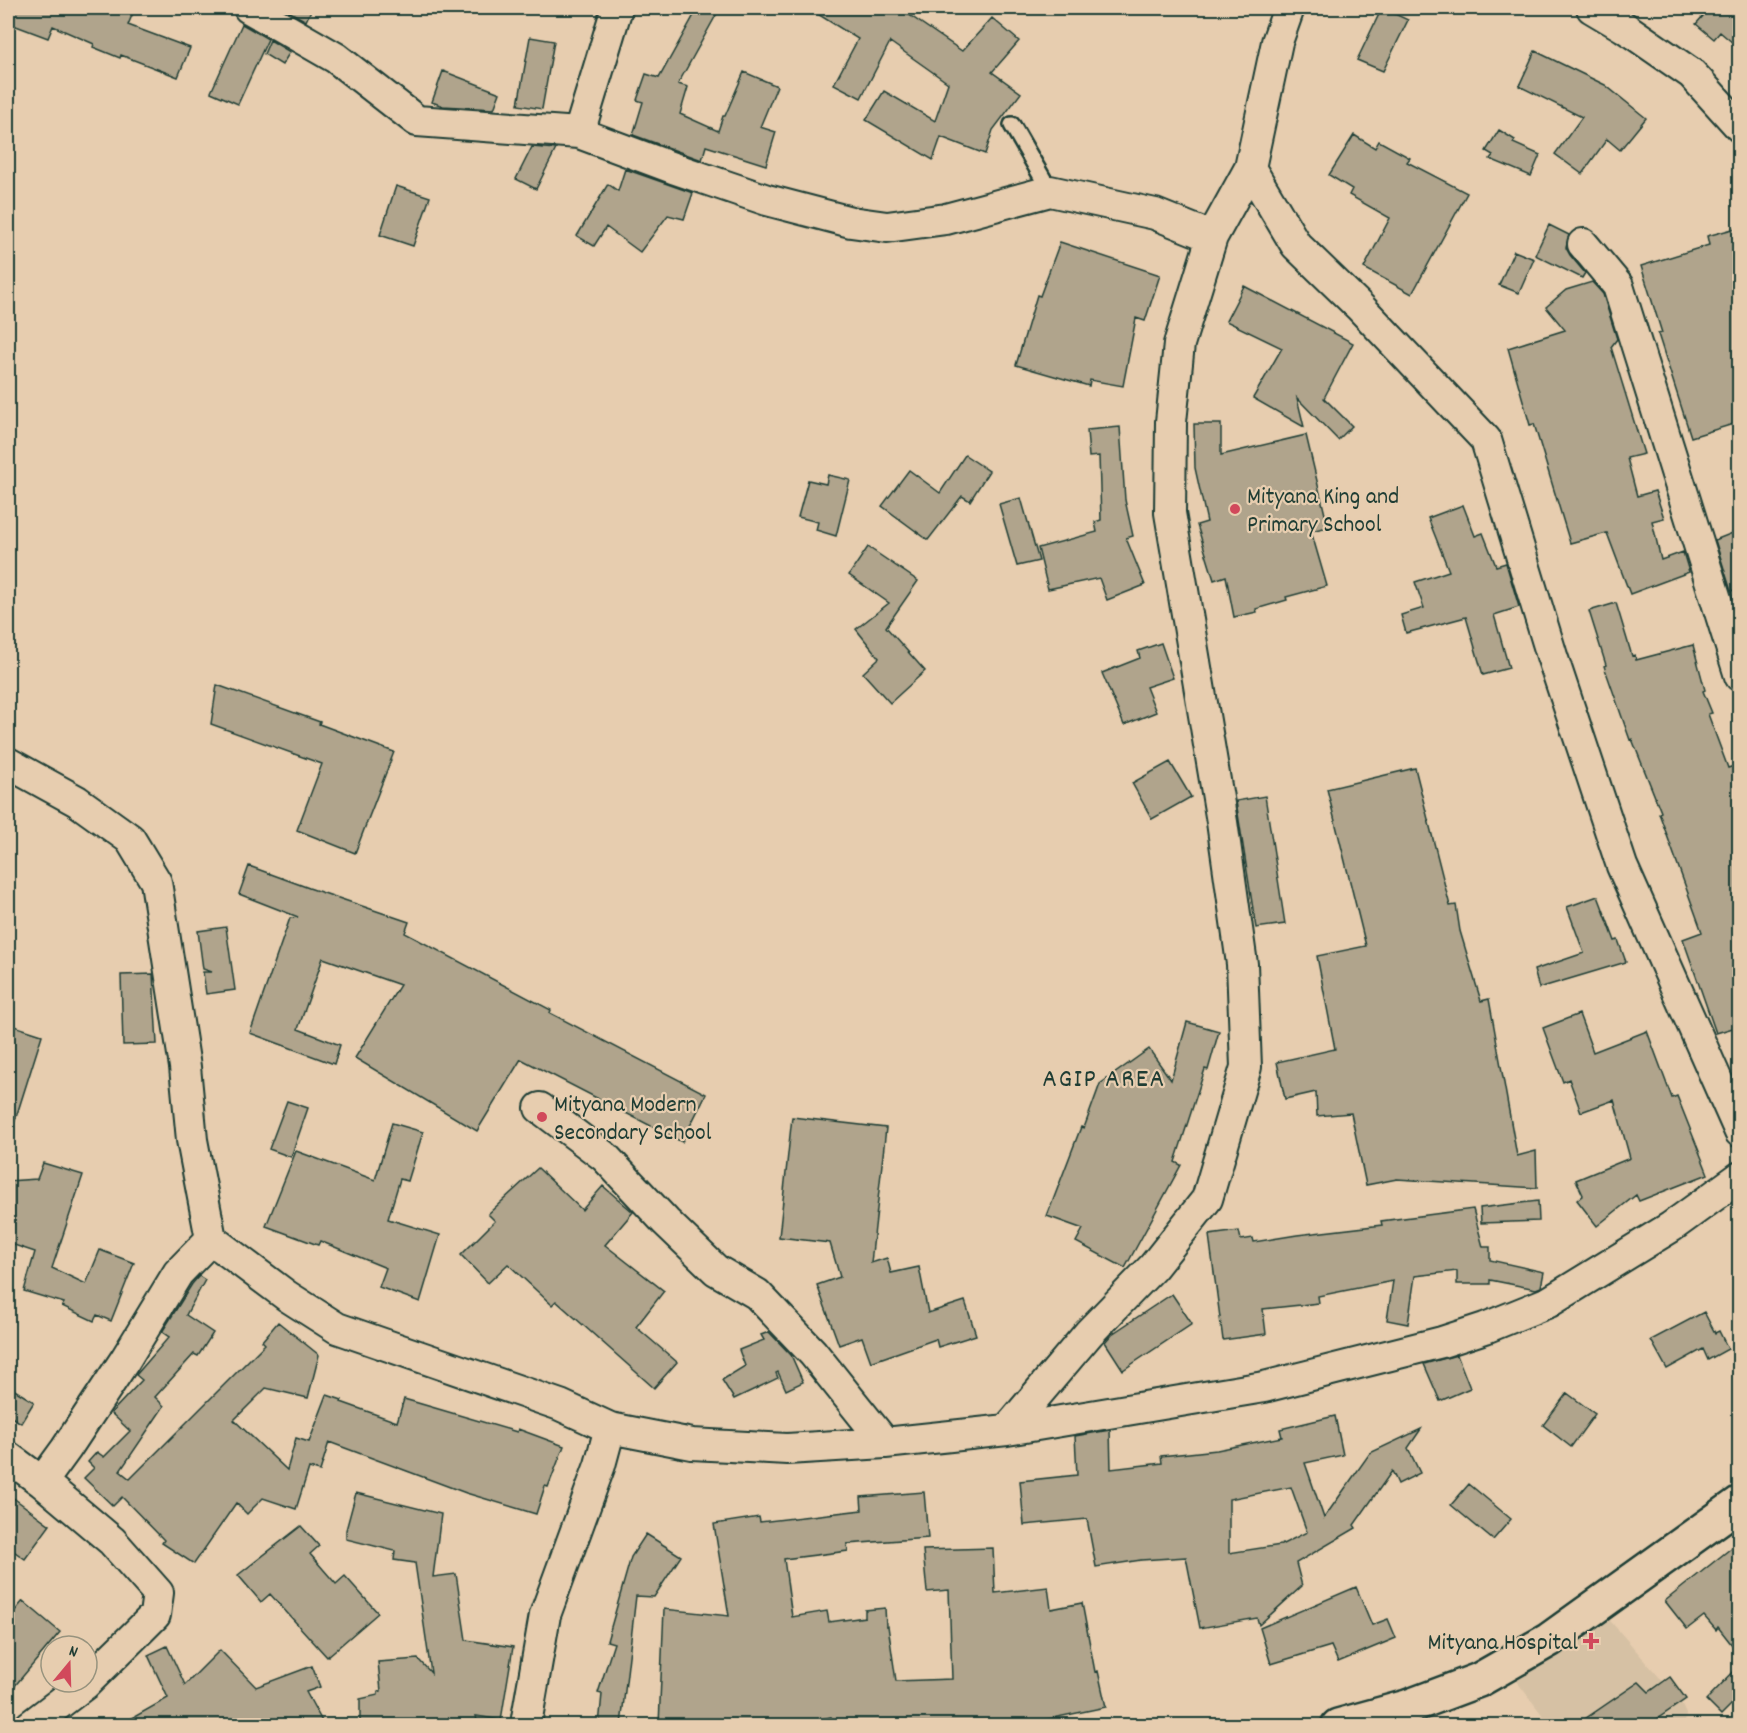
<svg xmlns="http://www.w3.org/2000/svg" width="1747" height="1733" viewBox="0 0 1747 1733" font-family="Dekko,sans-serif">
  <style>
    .built { fill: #d6c1a4 }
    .building { fill: #b0a48c; stroke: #1f3d34; stroke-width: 1.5; fill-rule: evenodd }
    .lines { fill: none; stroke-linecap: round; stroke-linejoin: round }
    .lane-casing { stroke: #1f3d34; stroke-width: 20 }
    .street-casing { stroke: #1f3d34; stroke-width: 34 }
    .secondary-casing { stroke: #1f3d34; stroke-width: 38 }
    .lane { stroke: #e7cdaf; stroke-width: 15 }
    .street { stroke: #e7cdaf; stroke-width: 30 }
    .secondary { stroke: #e7cdaf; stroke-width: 33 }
    .poi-dot { fill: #d1495b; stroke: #e7cdaf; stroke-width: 2 }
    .labels { text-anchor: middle; stroke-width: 4.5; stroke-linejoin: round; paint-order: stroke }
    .poi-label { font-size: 24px; fill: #1f3d34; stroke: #e7cdaf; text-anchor: start }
    .quarter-label { font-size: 27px; letter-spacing: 1.5px; fill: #1f3d34; stroke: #e7cdaf }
  </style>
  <rect width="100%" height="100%" fill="#e7cdaf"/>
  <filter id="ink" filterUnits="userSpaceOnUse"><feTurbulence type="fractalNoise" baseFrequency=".0167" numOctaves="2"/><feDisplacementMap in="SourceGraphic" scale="12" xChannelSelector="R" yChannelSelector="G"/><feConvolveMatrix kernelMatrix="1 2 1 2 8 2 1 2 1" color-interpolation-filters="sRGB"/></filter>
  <g filter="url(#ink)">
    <path class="built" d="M1599,1608L1680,1701L1686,1714L1685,1725H1550L1511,1674Z"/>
    <path class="building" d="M8,8H135L128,25L190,48L178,77L121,55L120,58L93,47L94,44L53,26L48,38L8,23Z
      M283,8H312L306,21Z
      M698,8H720L678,84L688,87L680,114L718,131L723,116H725L744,72L777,86L760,127L776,132L766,165L706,146L702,160L633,135L643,102L637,100L646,74L659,78Z
      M808,8H899L962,51L992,18L1019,41L992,72L1021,93L993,130L985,154L941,137L933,160L866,120L884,91L935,121L948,83L890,42L861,98L834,84L858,39Z
      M1382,8L1408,20L1383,71L1357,60Z
      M1710,8H1740V49L1720,32L1714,39L1696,24Z
      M242,24L268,39L238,104L211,92Z
      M530,37L554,41L542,109L518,105Z
      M270,40L290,52L282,65L264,54Z
      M1535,51L1605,85L1646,118L1620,150L1607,139L1582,174L1555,154L1582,117L1519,86Z
      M443,71L500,93L494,109L443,106L432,102Z
      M1499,130L1515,140L1513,143L1540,155L1531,176L1490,159L1493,155L1486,151Z
      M1354,135L1375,148L1379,141L1410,158L1407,162L1467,193L1412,294L1364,268L1390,218L1349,195L1352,189L1329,175Z
      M532,147L556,149L536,189L516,179Z
      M625,169L693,193L684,219L668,215L640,252L606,227L594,246L577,236L608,184L618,191Z
      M396,186L430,197L413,246L380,235Z
      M1549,225L1569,235L1566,248L1570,255L1585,273L1582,278L1535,255Z
      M1740,227V422L1691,437L1658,334L1662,333L1641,266L1709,245L1707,236Z
      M1060,242L1160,275L1145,321L1136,318L1123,386L1090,380L1089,386L1016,365L1037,295L1040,296Z
      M1514,251L1534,259L1519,293L1499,285Z
      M1592,282L1603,294L1617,339L1611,347L1644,454L1627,458L1637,496L1655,491L1664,518L1652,521L1661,560L1683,552L1689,572L1630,594L1607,533L1570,543L1534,424L1530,425L1508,348L1565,330L1546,307L1566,290Z
      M1244,286L1353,343L1324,398L1352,426L1338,440L1297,398L1304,427L1253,398L1282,348L1226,321Z
      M1194,424H1221V455L1306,435L1328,527L1311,531L1327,586L1286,597L1287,600L1256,609L1257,612L1234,617L1226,576L1214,580L1197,525L1207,522L1195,468Z
      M1120,427L1125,500L1133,536L1126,538L1145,585L1107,600L1099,578L1048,589L1038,548L1097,532L1095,522L1101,520L1099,456L1089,457L1087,430Z
      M965,455L989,471L970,501L962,496L928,540L882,506L909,470L940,493Z
      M828,475L850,480L836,536L816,530L818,522L798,517L808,480L826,484Z
      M1021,498L1039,561L1017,566L999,504Z
      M1463,505L1475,536L1483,533L1496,566L1506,563L1519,607L1494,615L1509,668L1483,675L1466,617L1406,633L1401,615L1424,608L1415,582L1449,571L1428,518Z
      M1740,530V588L1731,591L1715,540Z
      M868,547L918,581L886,627L925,671L890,703L863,673L879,658L856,629L889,603L849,575Z
      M1616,603L1632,656L1635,655L1636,660L1693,645L1705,690L1703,691L1712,713L1708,714L1728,768L1740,764V1026L1716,1033L1683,939L1702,932L1659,813L1661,812L1632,739L1630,740L1604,666L1606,665L1589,611Z
      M1161,643L1173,678L1146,687L1156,712L1124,725L1102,673L1140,658L1138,651Z
      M217,685L320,722L319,724L394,752L355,853L297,830L322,764L211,724Z
      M1170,762L1191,797L1152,819L1132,783Z
      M1415,768L1450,906L1456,905L1460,931L1481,1001L1489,999L1517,1156L1536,1151L1537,1188L1397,1179L1366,1185L1351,1113L1317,1116L1316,1092L1285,1099L1277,1062L1335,1049L1317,956L1366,946L1327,789Z
      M1265,796L1285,924L1256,928L1236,801Z
      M249,866L309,888L409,922L405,933L551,1010L550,1013L706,1094L682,1142L521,1059L477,1131L355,1058L400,985L323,958L298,1029L340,1045L334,1064L250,1033L290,918L298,917L239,894Z
      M1598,896L1615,941L1618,940L1626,962L1539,988L1534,970L1584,953L1567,907Z
      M226,927L235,990L206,994L203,972H212L203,969L198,931Z
      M153,974L157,1044L123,1045L121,975Z
      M1579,1014L1593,1052L1647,1031L1672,1098L1677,1096L1708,1174L1639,1201L1636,1195L1597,1226L1577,1200L1583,1195L1576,1180L1630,1158L1614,1100L1581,1112L1569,1079L1563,1082L1543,1028Z
      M1187,1022L1219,1031L1208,1070L1205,1069L1175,1162L1181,1165L1125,1268L1076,1242L1083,1229L1047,1216L1081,1127L1084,1128L1100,1084L1149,1049L1171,1080Z
      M8,1024L42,1035L12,1130L8,1129Z
      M287,1101L308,1108L291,1157L269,1149Z
      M792,1117L886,1128L871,1263L887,1258L891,1273L919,1267L928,1313L965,1301L976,1335L938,1347L936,1339L871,1362L862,1337L839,1345L817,1285L840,1277L830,1243L779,1237Z
      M392,1123L423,1132L408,1181L400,1179L388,1219L440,1235L420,1302L379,1287L386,1268L320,1241L318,1245L266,1226L296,1151L375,1180Z
      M43,1163L83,1175L52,1268L86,1284L100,1250L134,1263L111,1321L97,1315L94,1321L62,1306L64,1303L24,1291L35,1252L8,1243V1181L37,1179Z
      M538,1168L582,1210L603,1186L633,1212L605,1245L664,1291L636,1327L677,1362L654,1388L556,1301L552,1305L508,1264L488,1283L461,1255L495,1221L488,1214Z
      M1538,1201L1539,1221L1481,1223L1480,1208Z
      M1473,1209L1483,1247H1490V1260L1544,1272L1541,1287L1536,1289L1490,1280V1284H1457V1271L1415,1276L1408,1324L1387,1320L1393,1281L1318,1296L1319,1303L1263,1309L1266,1334L1223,1340L1209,1235L1239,1231L1241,1240L1253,1238L1254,1242L1297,1235L1382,1225L1381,1221Z
      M199,1276L205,1280L186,1315L213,1333L198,1356L194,1354L155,1397L164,1406L120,1471L130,1479L265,1344L262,1341L278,1322L319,1355L308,1398L266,1388L234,1420L287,1470L296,1438L309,1442L327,1395L342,1400L341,1402L397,1422L404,1399L517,1432L518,1429L564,1446L548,1487L545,1486L536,1514L466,1493L329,1442L320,1471L309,1468L296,1509L263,1498L247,1514L236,1503L194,1564L162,1543L164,1540L122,1497L113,1506L84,1478L94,1468L88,1462L97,1452L104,1457L130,1431L111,1413L142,1380L136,1375L169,1337L162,1332L192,1284Z
      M1172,1294L1192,1324L1123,1370L1105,1342L1112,1334Z
      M1704,1312L1715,1333L1719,1331L1728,1349L1708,1360L1703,1349L1667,1369L1651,1340Z
      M769,1332L791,1355L803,1382L786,1390L778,1372L776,1373L778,1378L734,1399L722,1380L745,1366L739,1350L764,1340L761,1335Z
      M1457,1355L1470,1388L1440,1401L1424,1364Z
      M8,1386L34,1402L21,1423L8,1415Z
      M1567,1393L1595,1414L1571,1447L1543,1425Z
      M1335,1416L1343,1455L1305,1463L1324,1518L1370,1453L1421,1429L1408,1448L1420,1473L1398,1484L1392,1471L1354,1525L1356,1528L1296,1563L1302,1586L1259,1625L1257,1618L1200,1628L1186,1557L1141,1560L1096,1567L1087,1519L1024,1525L1020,1481L1077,1475L1075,1436L1110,1430L1111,1469L1162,1463L1161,1456L1217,1450L1282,1437L1280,1429ZM1291,1487L1307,1532L1281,1545L1229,1553V1499Z
      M1469,1484L1511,1519L1493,1540L1451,1505Z
      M924,1492L928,1538L847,1544L848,1551L784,1559L792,1617L827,1611L829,1622L865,1617V1610L885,1608L886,1626H888L896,1681L952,1679L949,1590L927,1592L923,1550L993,1548L995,1593L1048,1587L1051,1609L1082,1603L1095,1672L1098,1671L1106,1707L1034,1722L977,1725H833L831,1717L803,1723L773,1725H659L664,1609L729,1616L714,1524L759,1517L760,1522L862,1510L861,1497Z
      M356,1493L441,1514L433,1577L456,1574L466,1640L513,1647L501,1720L476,1716L478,1725H360V1699L378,1695V1692L381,1691L378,1662L418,1659L431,1673L415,1563L394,1560L395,1551L346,1539V1530Z
      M8,1494L50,1525L25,1559L8,1547Z
      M301,1526L319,1546L310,1554L336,1584L345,1576L378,1613L327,1657L270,1594L261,1602L238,1575Z
      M646,1534L681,1556L654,1597L636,1596L621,1725H599L602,1694L598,1693L614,1643L607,1641L631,1557Z
      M1740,1541V1655L1718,1627L1716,1630L1704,1616L1687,1629L1665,1601Z
      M1356,1587L1372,1625L1388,1619L1396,1638L1338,1662L1331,1646L1271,1664L1260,1628Z
      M23,1601L60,1632L8,1694V1619Z
      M167,1646L185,1685L220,1650L256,1687L312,1666L320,1687L306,1692L324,1725H120L168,1698L148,1655Z
      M1740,1665V1696L1721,1715L1706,1700Z
      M1670,1677L1686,1699L1648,1725H1576L1639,1682L1649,1692Z"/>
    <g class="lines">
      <defs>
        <path id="lane" d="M1012,125L1050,191"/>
        <path id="street" d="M249,8L336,58L417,121L579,133L617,8
          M1289,8L1277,42L1250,168L1296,245L1360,307L1486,440L1552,656L1622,866L1740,1132
          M1592,8L1624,27L1692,74L1740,127
          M579,133L673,168L767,200L851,222L887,227L946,219L1050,191L1155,214L1212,237L1250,168
          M1583,244L1618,286L1740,676
          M8,763L77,801L130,839L156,882L185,1067L192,1140L211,1239L287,1296L337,1328L560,1405L610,1428L692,1444L787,1449L885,1443L1007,1430L1264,1387L1442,1342L1485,1328L1549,1302L1671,1227L1740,1177
          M540,1108L605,1157L666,1222L716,1270L757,1294L813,1353L885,1443
          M1007,1430L1089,1333L1153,1267L1207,1199L1246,1067L1242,964L1222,822L1170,513L1171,422L1179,344L1212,237
          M8,1457L42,1482L112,1541L158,1593L155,1615L136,1634L85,1684L30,1726
          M42,1482L66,1449L125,1360L178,1273L211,1239
          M528,1726L527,1718L545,1615L600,1465L610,1428"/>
        <path id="secondary" d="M1338,1726L1407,1707L1479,1680L1549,1640L1740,1503"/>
      </defs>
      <use href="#lane" class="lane-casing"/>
      <use href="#street" class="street-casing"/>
      <use href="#secondary" class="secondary-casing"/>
      <use href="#lane" class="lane"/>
      <use href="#street" class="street"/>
      <use href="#secondary" class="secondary"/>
    </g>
  </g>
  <g class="poi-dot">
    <circle cx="1235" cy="509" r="6"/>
    <circle cx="542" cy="1117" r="6"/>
    <path d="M1588 1632h6v6h6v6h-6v6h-6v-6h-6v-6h6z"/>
  </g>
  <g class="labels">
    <g class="poi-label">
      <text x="1247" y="503">Mityana King and<tspan x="1247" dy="28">Primary School</tspan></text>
      <text x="554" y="1111">Mityana Modern<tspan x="554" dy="28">Secondary School</tspan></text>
      <text x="1578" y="1649" text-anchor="end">Mityana Hospital</text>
    </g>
    <g class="quarter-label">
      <text x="1104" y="1086">AGIP AREA</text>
    </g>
  </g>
  <rect width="1747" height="1733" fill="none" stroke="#e7cdaf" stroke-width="30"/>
  <rect x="15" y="15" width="1717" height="1703" fill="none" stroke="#1f3d34" stroke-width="2" filter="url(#ink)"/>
  <g transform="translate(69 1664) rotate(19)"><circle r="28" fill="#e7cdaf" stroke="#97937e" stroke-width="1.5"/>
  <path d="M0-4.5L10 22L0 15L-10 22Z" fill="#d1495b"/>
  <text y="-9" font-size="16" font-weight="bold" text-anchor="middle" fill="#1f3d34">N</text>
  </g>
</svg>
